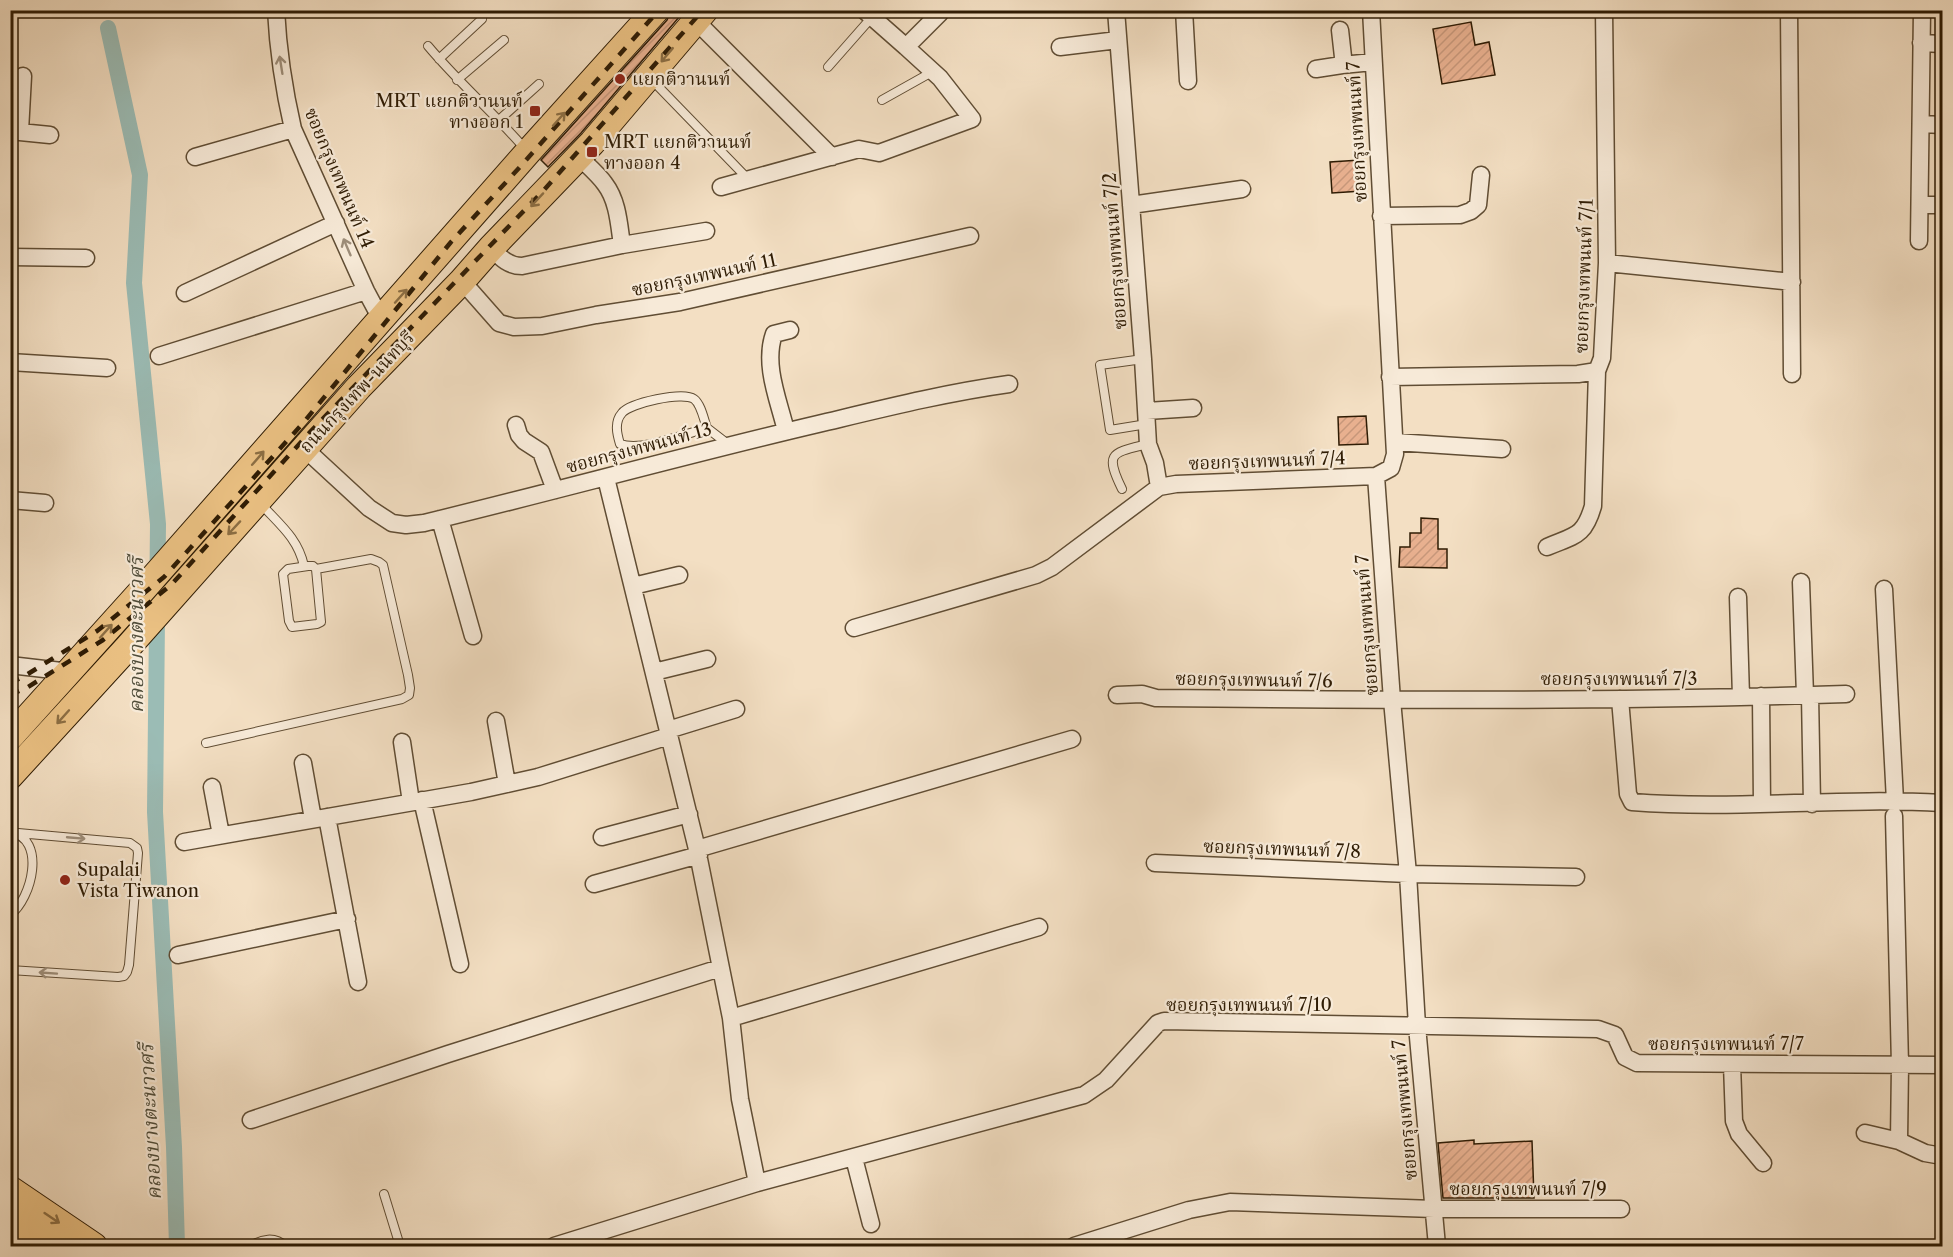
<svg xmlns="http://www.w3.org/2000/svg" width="1953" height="1257" viewBox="0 0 1953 1257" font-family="'Libre Caslon Text','Noto Serif Thai',serif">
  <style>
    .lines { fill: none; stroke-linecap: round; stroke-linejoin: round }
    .canal { stroke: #9bbcb5; stroke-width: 16 }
    .building { fill: url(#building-hatch); stroke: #2f1c04; stroke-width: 1.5 }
    .service-casing { stroke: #604d34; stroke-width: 10 }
    .minor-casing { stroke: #604d34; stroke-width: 19 }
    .primary-casing { stroke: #2f1c04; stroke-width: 28 }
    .service { stroke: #f7ead8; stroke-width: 8 }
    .minor { stroke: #f7ead8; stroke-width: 16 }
    .primary { stroke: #eac082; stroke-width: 26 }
    .rail { stroke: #2f1c04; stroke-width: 4.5; stroke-dasharray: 10 10; stroke-linecap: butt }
    .oneway { stroke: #8c6e43 }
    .oneway2 { stroke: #9d8d79 }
    .poi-dot { fill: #8f2418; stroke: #f7ead8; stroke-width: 2 }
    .labels { text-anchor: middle; stroke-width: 4.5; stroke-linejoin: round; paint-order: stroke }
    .poi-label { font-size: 18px; fill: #2f1c04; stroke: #f7ead8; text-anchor: start }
    .street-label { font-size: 18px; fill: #2f1c04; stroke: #f7ead8 }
    .water-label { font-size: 20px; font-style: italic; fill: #4f4c39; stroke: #f7ead8 }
  </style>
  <defs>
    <pattern id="building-hatch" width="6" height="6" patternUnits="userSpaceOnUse" patternTransform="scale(1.5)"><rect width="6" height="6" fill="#e8b08f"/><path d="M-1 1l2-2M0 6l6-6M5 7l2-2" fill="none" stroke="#c7977a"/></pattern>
  </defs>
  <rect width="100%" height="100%" fill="#f3dfc3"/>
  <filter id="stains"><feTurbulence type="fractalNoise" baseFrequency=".00333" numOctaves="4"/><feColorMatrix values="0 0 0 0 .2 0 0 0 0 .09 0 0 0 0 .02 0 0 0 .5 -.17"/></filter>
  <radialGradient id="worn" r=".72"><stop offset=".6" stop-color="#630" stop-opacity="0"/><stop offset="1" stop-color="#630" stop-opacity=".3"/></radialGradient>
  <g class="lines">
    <path class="canal" d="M108,28L140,175L134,283L158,524L155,812L174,1147L177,1246"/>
  </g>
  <path class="building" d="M671,10H685L581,133L548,167L541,160L667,20Z
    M1471,22L1475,45L1489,42L1495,75L1442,84L1433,29Z
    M1360,160L1362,191L1332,193L1330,162Z
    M1366,416L1368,444L1339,445L1338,417Z
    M1421,518L1438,519V549H1447V568L1399,567L1400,547H1410V533H1421Z
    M1474,1140V1144L1532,1141L1534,1198H1443L1438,1143Z"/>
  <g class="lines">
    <defs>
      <path id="service" d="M428,46C459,83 495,114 526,150
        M439,59L482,19
        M828,67L872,17
        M650,78L748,179
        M457,80L504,40
        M882,100L932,72
        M499,120L539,84
        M1143,359L1100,365L1110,430L1147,424
        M707,428C704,420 701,404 694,399C683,391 630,403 622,413C614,422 617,434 620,444C642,452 684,434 707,428L729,445
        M1122,489C1104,452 1112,453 1148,444
        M260,503C279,524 298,538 304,566
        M308,566H313L316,569L321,622L317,624L292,627L289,621L283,574L288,569Z
        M206,743L402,699L409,695L410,688L408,675L383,565L379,562L371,559L316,569
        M10,832C47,838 32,899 10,915
        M10,970L118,977L124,976L127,972L129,965L138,853L137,848L130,843L18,833
        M384,1194L400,1246
        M251,1246C261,1239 275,1236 285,1246"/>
      <path id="minor" d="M276,10C278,50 284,90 293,129L366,291L381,319
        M864,10L906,47L940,13
        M1116,10L1143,359L1148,444L1155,463L1159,487
        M1184,10L1188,81
        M1371,10L1395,454L1391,468L1376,476L1392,700L1408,874L1417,1026L1437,1246
        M1789,10L1792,374
        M696,21L832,157
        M1921,43L1942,44
        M1060,47L1118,40
        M1342,65L1373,62
        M1316,69L1342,65L1343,57L1340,30
        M1922,124L1942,125
        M10,131L50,135
        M20,131L23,76
        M578,156C587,165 598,174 605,184C618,201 619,225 622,245
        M195,157L293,129
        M721,187L859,149L879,153L972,119L940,78L906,47
        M1131,205L1242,189
        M1921,205H1942
        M1381,216L1460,215L1471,211L1478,205L1481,175
        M1919,241L1922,10
        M491,248C501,258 508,266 522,266L622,245L706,231
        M10,257L86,258
        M1607,263L1792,282
        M462,281L499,323L514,327L542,326L596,315L680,302L970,236
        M185,293L336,223
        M159,356L366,291
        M10,362L107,368
        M1390,377L1578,374L1597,371L1602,358L1607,263L1604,10
        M1147,411L1193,408
        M516,425L519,435L524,441L541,452L555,490
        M786,431C779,401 763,365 774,334L790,330
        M1395,442L1502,449
        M304,448L369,508L392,523L406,525L424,523C556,491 686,455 818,424C881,409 944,393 1009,384
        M606,478L697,849L731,1018L740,1099L757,1183
        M10,500L45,503
        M440,519L473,636
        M1547,547C1575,535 1584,537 1593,506L1597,371
        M1801,582L1805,695
        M633,586L679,575
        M1884,589L1895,801
        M1738,597L1741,697
        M854,628L1036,575L1052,567L1159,487L1176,484L1376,476
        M10,665L70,672
        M654,672L707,659
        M1117,695L1142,694L1156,698C1386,700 1616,702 1846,694
        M1810,695L1812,804
        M1761,696L1762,804
        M1620,699L1628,794L1632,802C1735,810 1839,797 1942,803
        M496,721L507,784
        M668,730L736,709
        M402,742L411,802
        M303,763L313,819
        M212,787L221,835
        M422,800L460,964
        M1894,816L1900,1065L1899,1141
        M327,817L358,982
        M602,837L689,814
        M184,842L471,792L538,777L669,736
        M697,849L1072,739
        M1155,863L1408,874L1576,877
        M594,884L699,855
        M178,955L347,919
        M731,1018L1039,927
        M1732,1064L1734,1121L1739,1134L1763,1163
        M251,1120L448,1054L720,968
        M1865,1133L1899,1141L1925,1153L1942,1156
        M854,1158L871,1224
        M554,1246L757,1183L1084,1095L1106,1080L1158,1023L1164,1021L1598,1029L1615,1035L1625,1057L1637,1063L1942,1065
        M1074,1246L1189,1210L1230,1202L1434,1209H1621"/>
      <path id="primary" d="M10,737L138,595L528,152L656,10
        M10,776L128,647L359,387L462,281L491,248L592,143L705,10
        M10,1189L94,1246
        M10,1214L56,1246
        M10,1239L22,1246"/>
    </defs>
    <use href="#service" class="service-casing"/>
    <use href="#minor" class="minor-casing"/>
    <use href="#primary" class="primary-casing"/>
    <use href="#service" class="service"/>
    <use href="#minor" class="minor"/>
    <use href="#primary" class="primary"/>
    <path class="rail" d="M10,683L23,677L97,631L164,577L304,422L451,242L519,168L659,10
      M10,695L28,687L103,640L171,585L312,430L544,190L703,10"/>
  </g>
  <defs><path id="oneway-shaft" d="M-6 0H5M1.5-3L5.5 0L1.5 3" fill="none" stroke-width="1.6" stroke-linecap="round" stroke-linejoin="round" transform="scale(1.5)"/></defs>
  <g class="oneway">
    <use href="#oneway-shaft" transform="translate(667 55) rotate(130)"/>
    <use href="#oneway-shaft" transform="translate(559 119) rotate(-48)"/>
    <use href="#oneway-shaft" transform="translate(537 200) rotate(133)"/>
    <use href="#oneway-shaft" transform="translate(401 296) rotate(-48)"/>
    <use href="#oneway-shaft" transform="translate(258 458) rotate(-49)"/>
    <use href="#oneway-shaft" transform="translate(234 528) rotate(133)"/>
    <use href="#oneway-shaft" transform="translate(106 631) rotate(-48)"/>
    <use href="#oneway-shaft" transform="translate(63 717) rotate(132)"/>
    <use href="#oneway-shaft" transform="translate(52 1218) rotate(34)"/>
  </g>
  <g class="oneway2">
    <use href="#oneway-shaft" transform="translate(281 65) rotate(-99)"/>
    <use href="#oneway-shaft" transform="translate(347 247) rotate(-113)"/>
    <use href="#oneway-shaft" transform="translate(76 838) rotate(5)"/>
    <use href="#oneway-shaft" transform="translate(48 973) rotate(-176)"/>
  </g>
  <g class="poi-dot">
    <circle cx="620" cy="79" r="6"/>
    <rect x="529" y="105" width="12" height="12" rx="3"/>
    <rect x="586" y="146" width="12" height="12" rx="3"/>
    <circle cx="65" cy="880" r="6"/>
  </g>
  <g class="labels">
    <g class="poi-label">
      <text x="632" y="85">แยกติวานนท์</text>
      <text x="523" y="107" text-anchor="end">MRT แยกติวานนท์<tspan x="523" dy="21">ทางออก 1</tspan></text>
      <text x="604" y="148">MRT แยกติวานนท์<tspan x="604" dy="21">ทางออก 4</tspan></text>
      <text x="77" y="876">Supalai<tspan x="77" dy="21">Vista Tiwanon</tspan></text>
    </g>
    <g class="street-label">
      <text transform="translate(1357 132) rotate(-93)" y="6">ซอยกรุงเทพนนท์ 7</text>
      <text transform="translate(339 178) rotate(67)" y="6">ซอยกรุงเทพนนท์ 14</text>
      <text transform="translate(1115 251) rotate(-94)" y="6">ซอยกรุงเทพนนท์ 7/2</text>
      <text transform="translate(704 275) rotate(-12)" y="6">ซอยกรุงเทพนนท์ 11</text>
      <text transform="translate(1584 276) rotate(-88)" y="6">ซอยกรุงเทพนนท์ 7/1</text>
      <text transform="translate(357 392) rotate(-47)" y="6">ถนนกรุงเทพ-นนทบุรี</text>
      <text transform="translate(639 448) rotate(-15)" y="6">ซอยกรุงเทพนนท์ 13</text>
      <text transform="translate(1267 461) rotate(-2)" y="6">ซอยกรุงเทพนนท์ 7/4</text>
      <text transform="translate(1367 625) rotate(-94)" y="6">ซอยกรุงเทพนนท์ 7</text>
      <text x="1619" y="685">ซอยกรุงเทพนนท์ 7/3</text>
      <text transform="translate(1254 680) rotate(1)" y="6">ซอยกรุงเทพนนท์ 7/6</text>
      <text transform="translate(1282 849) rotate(2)" y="6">ซอยกรุงเทพนนท์ 7/8</text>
      <text x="1249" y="1011">ซอยกรุงเทพนนท์ 7/10</text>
      <text x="1726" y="1050">ซอยกรุงเทพนนท์ 7/7</text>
      <text transform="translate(1405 1110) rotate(-95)" y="6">ซอยกรุงเทพนนท์ 7</text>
      <text x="1528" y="1195">ซอยกรุงเทพนนท์ 7/9</text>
    </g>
    <g class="water-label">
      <text transform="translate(136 635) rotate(-90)" y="7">คลองบางตะนาวศรี</text>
      <text transform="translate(150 1122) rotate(-93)" y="7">คลองบางตะนาวศรี</text>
    </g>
  </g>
  <rect width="1953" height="1257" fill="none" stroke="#f3dfc3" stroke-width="36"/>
  <rect x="12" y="12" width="1929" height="1233" fill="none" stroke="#2f1c04" stroke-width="3"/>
  <rect x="18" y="18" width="1917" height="1221" fill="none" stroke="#2f1c04" stroke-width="1.5"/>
  <rect width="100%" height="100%" filter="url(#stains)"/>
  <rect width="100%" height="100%" fill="url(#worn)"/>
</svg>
